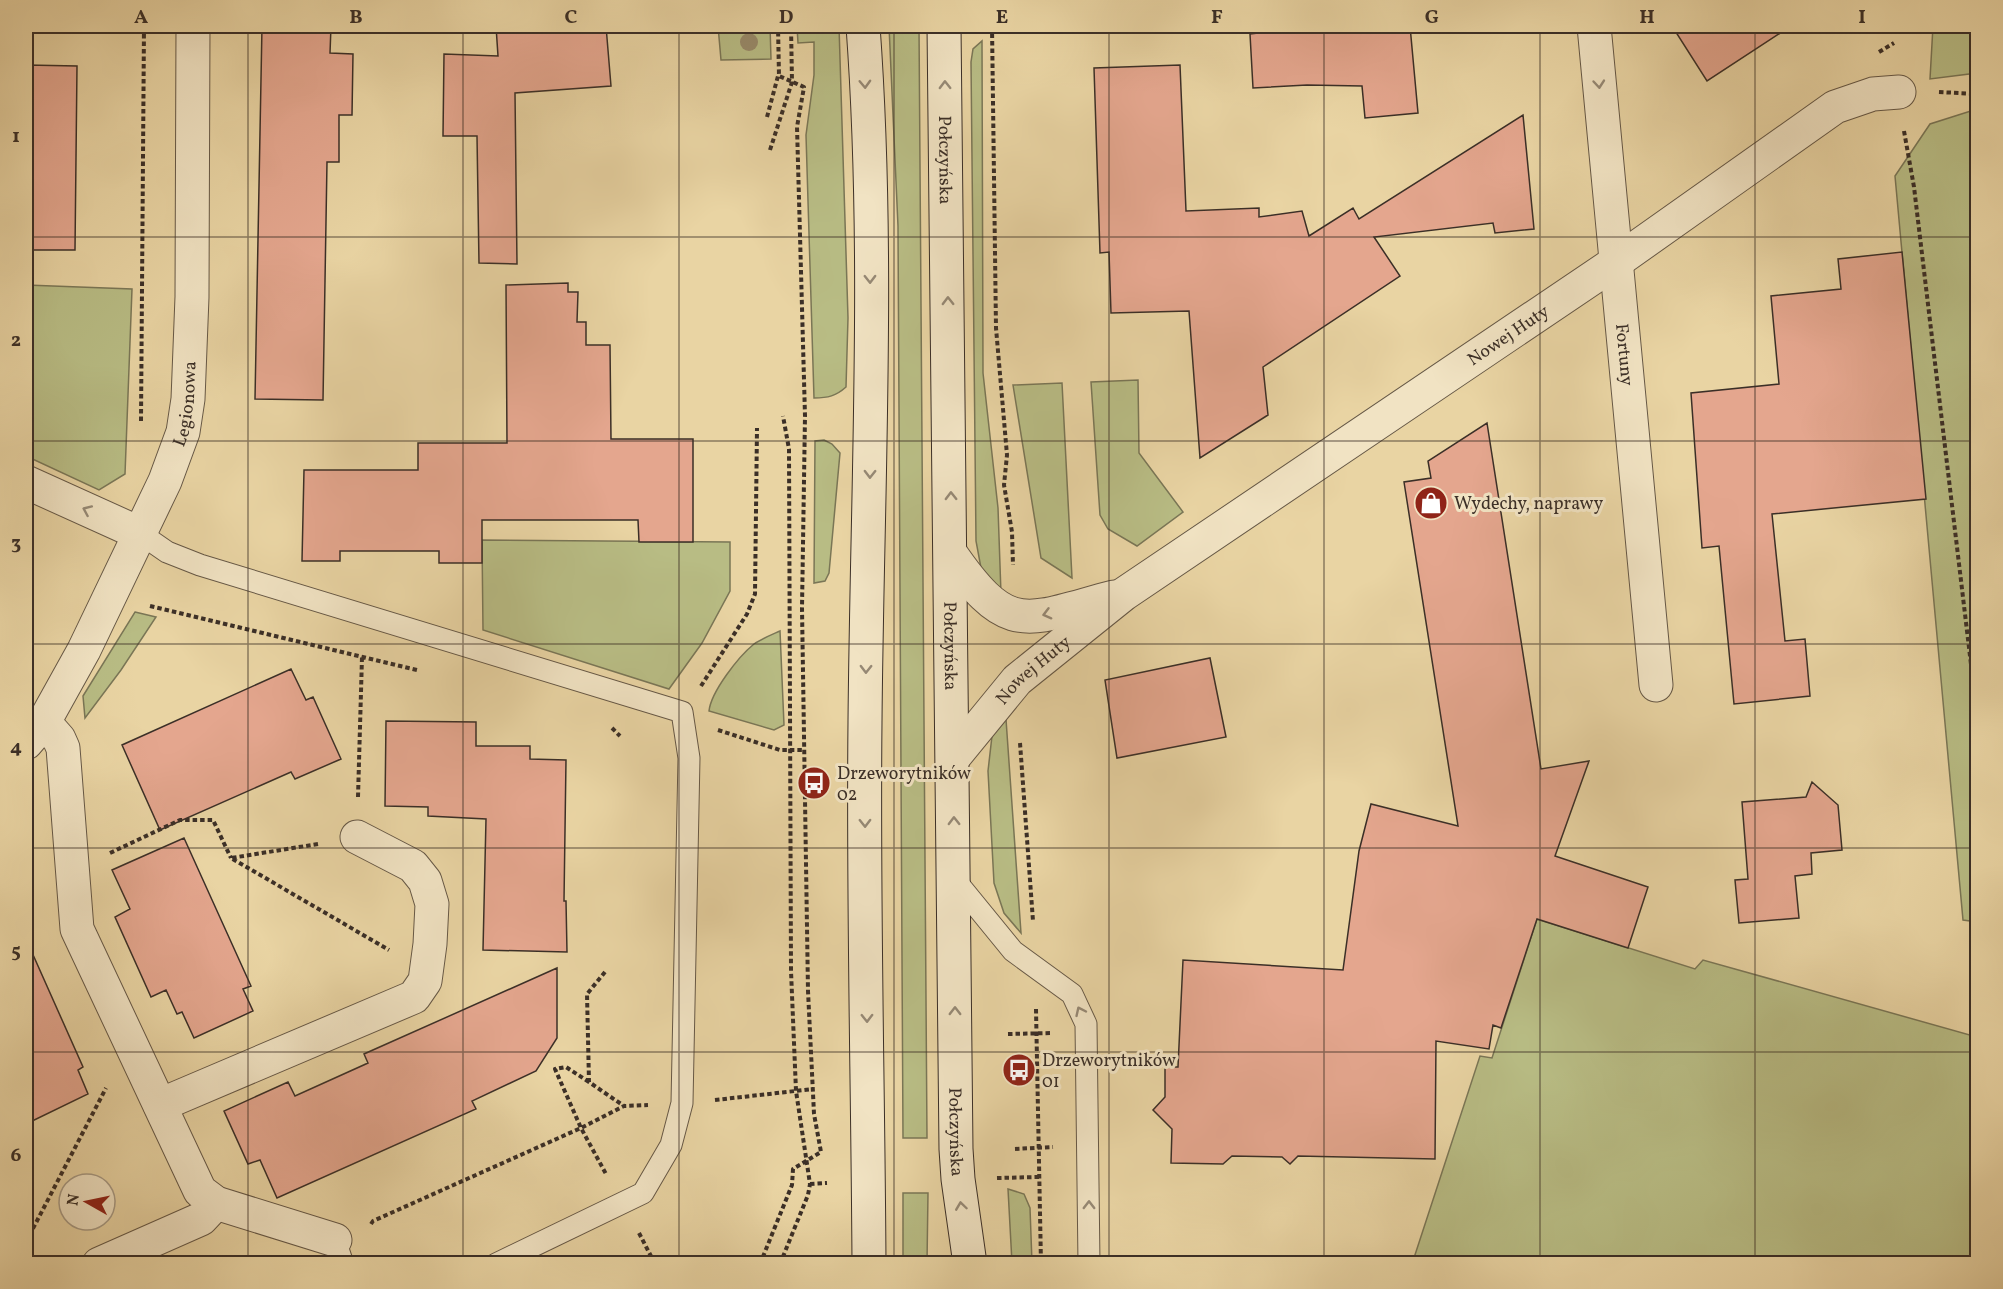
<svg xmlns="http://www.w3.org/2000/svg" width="2003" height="1289" viewBox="0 0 2003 1289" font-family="Vollkorn,serif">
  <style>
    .green { fill: #b8bc84; stroke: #7a7656; stroke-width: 1.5 }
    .building { fill: #e4a68e; stroke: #3b2f27; stroke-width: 1.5 }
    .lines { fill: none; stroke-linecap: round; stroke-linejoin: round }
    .lane-casing { stroke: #665846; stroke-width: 23 }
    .street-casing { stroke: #665846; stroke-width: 35 }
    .secondary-casing { stroke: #3b2f27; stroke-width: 35 }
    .path { stroke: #3b2f27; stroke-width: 4; stroke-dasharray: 4.5 3; stroke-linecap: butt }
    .lane { stroke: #f1e3c3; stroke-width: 21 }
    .street { stroke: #f1e3c3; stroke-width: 33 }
    .secondary { stroke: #f1e3c3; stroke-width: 33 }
    .tree { fill: #978969 }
    .oneway { stroke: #968975 }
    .grid { fill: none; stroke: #3b2f27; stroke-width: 1.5; stroke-opacity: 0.55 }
    .labels { text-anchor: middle; stroke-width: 6; stroke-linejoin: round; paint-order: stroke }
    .street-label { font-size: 18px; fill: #3b2f27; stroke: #f1e3c3 }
    .poi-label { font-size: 18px; fill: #3b2f27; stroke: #f1e3c3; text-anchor: start }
    .neatline { fill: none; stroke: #3b2f27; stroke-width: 2 }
    .grid-label { font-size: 20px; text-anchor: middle; font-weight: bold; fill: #3b2f27 }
  </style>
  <rect width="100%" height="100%" fill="#e9d4a3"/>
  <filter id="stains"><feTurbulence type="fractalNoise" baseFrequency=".00333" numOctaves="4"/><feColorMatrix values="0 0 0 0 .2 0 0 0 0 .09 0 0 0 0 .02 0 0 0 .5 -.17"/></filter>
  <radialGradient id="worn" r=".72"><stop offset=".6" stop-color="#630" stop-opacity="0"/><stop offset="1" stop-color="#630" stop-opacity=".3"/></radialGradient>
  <path class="green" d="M718,26H770L771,59L721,60Z
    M797,26H839L848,318L846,387C836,396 828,398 814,398L806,135L814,75V42L798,43Z
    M889,26H919L927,1138H903L898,226Z
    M1933,26H1977V73L1930,79Z
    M982,41L983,373L998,508L1001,594L981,568L976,541L971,62L973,49Z
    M1977,109V922L1963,920L1895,176L1930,124Z
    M26,285L132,289L125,474L99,490L26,456Z
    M1138,380L1139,453L1183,512L1137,546L1108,529L1100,515L1091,382Z
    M1062,383L1072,578L1041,558L1013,385Z
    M824,440L832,444L840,453L829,573L825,581L814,583L815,441Z
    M482,540L730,542V591L702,643L669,689L483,630Z
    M135,612L156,617L121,670L85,718L83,696Z
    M780,631L784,725L774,730L709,711C711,692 738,657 754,644C761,639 771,635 780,631Z
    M1005,705L1021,933L1004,913L994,883L988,771L992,736Z
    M1537,919L1695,969L1703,960L1977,1037V1263L1412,1264L1480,1056L1492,1058Z
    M1008,1189L1024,1194L1030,1208L1032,1263H1012Z
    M903,1193H928L927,1263H903Z"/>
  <path class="building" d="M262,26H331L330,53L353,54L352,115H339V162H327L323,400L255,399Z
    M496,26H606L611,86L515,93L517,264L479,263L477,136H443L444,54L498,56Z
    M1280,26H1410L1418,113L1365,118L1362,86L1307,85L1253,88L1250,34L1281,30Z
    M1672,26H1791L1707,81Z
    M26,65L77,66L75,250H26Z
    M1180,65L1186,211L1259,208V217L1302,211L1309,236L1353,208L1359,219L1523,115L1534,229L1495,233L1493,223L1374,237L1400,276L1263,367L1268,415L1200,458L1189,311L1111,313L1109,252L1100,253L1094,68Z
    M1902,252L1926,499L1772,514L1785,641L1805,639L1810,696L1734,704L1719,546L1702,548L1691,393L1779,384L1771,296L1841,289L1838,259Z
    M568,283V292H578L577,322H586V345H610L611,439H693V542H639L638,520H482V563H439V551H340V561H302L304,470H418V443H507L506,285Z
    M1487,423L1541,769L1589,761L1555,856L1648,887L1628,948L1537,919L1501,1028L1493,1025L1489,1049L1436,1041L1435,1159L1298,1156L1290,1164L1282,1157L1232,1156L1223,1164L1171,1163L1172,1129L1153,1110L1165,1097V1067H1178L1183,960L1343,970L1359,851L1371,804L1458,826L1404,482L1431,478L1428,461Z
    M1210,658L1226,737L1117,758L1105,680Z
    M291,669L306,700L313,697L341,759L295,779L291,772L160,830L122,745Z
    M386,721L476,722V746H530V759L566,760L564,901H566L567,952L483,950L486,819L428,816V807L385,806Z
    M1812,782L1838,805L1842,850L1811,853L1812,874L1795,876L1799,918L1739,923L1735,880L1748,879L1742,802L1806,797Z
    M184,838L251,986L243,989L253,1011L194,1038L182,1012L177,1014L166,990L151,997L115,917L130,909L112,870Z
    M26,939L83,1067L78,1070L88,1094L26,1124Z
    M557,968V1038L536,1071L472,1101L476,1109L277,1198L260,1160L248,1164L224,1111L288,1082L295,1096L368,1063L364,1054Z"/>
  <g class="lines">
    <defs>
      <path id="lane" d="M141,534L167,552L200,565L682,712L689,758L682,1103L671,1145L643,1193L496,1264
        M955,880L1013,951L1072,994L1086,1024L1089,1264
        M335,1240L343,1264"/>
      <g id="street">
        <path id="s1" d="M1594,26L1656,685"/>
        <path d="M26,482L141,534"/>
        <path d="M951,554C1009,638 1025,620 1114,597"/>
        <path d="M44,722L59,739L63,748L77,929L200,1191L216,1203L335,1240"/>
        <path id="s2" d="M26,743L44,722L84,650L165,481L183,432L188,399L192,297L193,26"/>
        <path id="s3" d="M954,757L1017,680L1124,594L1616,262L1835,107L1873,94L1899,92"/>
        <path d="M160,1105L414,997L425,981L430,944L432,904L425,881L413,866L357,837"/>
        <path d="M99,1264L201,1219L216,1203"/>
      </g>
      <g id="secondary">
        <path d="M863,26C880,257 867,490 865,722C863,903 868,1083 869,1264"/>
        <path id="s4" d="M944,26L956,1149L958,1179L970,1264"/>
      </g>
    </defs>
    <use href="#lane" class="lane-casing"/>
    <use href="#street" class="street-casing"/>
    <use href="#secondary" class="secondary-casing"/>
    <path class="path" d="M992,26L996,328L1007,455L1004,485L1012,532L1013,565
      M1879,52L1894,43
      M1939,92L1978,94
      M767,117L778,76
      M1904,131L1914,187L1978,723
      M770,150L792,82L791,26
      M141,421L144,26
      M150,606L417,670
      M701,686L747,614L755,594L757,428
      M612,728L620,736
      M718,730L780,750H804
      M1020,743L1033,921
      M358,797L362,657
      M318,844L231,858L389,950
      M110,853L180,820H213L231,858
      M605,972L587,994L589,1082L624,1106
      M1036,1009L1041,1264
      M1008,1034L1052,1033
      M589,1082L566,1067L555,1069L581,1128L606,1174
      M715,1100L813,1089
      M1015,1149L1053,1147
      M997,1178L1039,1177
      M810,1184L827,1183
      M371,1224L373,1221L581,1128L624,1106L648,1105
      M639,1233L655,1264
      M26,1242L106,1088
      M760,1264L792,1185L793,1169L821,1152L814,1114L808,991L802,608L805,416L797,127L804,87L779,76L778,26
      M780,1264L808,1195L810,1184L796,1091L791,971L789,449L783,416"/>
    <use href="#lane" class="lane"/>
    <use href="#street" class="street"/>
    <use href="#secondary" class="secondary"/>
  </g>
  <circle class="tree" cx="749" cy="42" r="9"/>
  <defs><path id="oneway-chevron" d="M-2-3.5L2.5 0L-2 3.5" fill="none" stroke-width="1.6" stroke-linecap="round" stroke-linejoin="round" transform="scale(1.5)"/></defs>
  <g class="oneway">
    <use href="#oneway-chevron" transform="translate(865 84) rotate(88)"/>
    <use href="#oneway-chevron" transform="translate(1599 84) rotate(85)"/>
    <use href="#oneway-chevron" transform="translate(945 85) rotate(-91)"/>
    <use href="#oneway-chevron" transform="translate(870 279) rotate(89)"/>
    <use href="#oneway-chevron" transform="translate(948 301) rotate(-91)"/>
    <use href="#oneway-chevron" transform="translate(870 474) rotate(91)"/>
    <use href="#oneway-chevron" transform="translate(951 496) rotate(-91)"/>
    <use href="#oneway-chevron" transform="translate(87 510) rotate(-156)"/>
    <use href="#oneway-chevron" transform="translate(1047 614) rotate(165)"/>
    <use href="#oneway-chevron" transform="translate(866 669) rotate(91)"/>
    <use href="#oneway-chevron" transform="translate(954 821) rotate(-91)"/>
    <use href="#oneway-chevron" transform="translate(865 823) rotate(89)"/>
    <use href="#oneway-chevron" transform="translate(955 1011) rotate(-90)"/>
    <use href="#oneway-chevron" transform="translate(1080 1011) rotate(-115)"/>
    <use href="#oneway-chevron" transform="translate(867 1018) rotate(89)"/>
    <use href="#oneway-chevron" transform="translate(1089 1205) rotate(-90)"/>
    <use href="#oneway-chevron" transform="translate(961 1206) rotate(-98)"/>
  </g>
  <path class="grid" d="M248,26V1264M463,26V1264M679,26V1264M894,26V1264M1109,26V1264M1324,26V1264M1540,26V1264M1755,26V1264M26,237H1978M26,441H1978M26,644H1978M26,848H1978M26,1052H1978"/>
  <defs>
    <symbol id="shop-disc" viewBox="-11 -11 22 22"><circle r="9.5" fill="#8f2418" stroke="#f1e3c3"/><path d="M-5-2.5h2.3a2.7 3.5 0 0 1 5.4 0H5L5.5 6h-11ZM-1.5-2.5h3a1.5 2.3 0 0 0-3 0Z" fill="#fff"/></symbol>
    <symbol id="bus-disc" viewBox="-11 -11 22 22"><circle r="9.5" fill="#8f2418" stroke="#f1e3c3"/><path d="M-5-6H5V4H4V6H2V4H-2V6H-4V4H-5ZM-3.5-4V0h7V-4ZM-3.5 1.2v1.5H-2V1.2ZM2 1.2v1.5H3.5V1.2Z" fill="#fff"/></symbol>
  </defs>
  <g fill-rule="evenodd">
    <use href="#shop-disc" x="1412" y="484" width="38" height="38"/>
    <use href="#bus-disc" x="795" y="764" width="38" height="38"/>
    <use href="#bus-disc" x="1000" y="1051" width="38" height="38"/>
  </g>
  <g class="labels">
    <g class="street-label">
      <text dy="6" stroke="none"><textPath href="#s4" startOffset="134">Połczyńska</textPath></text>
      <text dy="6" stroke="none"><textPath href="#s3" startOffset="700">Nowej Huty</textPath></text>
      <text dy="6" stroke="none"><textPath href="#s1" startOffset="330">Fortuny</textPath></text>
      <text dy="6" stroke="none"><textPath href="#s2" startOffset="378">Legionowa</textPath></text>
      <text dy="6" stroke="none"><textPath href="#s4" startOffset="620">Połczyńska</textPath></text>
      <text dy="6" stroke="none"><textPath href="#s3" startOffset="118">Nowej Huty</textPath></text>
      <text dy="6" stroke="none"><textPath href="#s4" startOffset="1106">Połczyńska</textPath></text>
    </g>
    <g class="poi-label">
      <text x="1454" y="509">Wydechy, naprawy</text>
      <text x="837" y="779">Drzeworytników<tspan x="837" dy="21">02</tspan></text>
      <text x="1042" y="1066">Drzeworytników<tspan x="1042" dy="21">01</tspan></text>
    </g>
  </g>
  <rect width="2003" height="1289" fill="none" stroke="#e9d4a3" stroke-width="66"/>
  <g transform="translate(87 1202) rotate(279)"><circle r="28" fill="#f1e3c3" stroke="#a89b85" stroke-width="1.5"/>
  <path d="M0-4.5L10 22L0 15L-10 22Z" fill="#8f2418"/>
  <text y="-9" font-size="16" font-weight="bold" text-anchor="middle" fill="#3b2f27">N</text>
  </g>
  <rect x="33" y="33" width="1937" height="1223" class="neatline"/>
  <g class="grid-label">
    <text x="141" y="23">A</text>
    <text x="356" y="23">B</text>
    <text x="571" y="23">C</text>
    <text x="786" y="23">D</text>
    <text x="1002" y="23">E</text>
    <text x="1217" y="23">F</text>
    <text x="1432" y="23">G</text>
    <text x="1647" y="23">H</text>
    <text x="1862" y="23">I</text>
    <text x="16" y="142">1</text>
    <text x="16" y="346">2</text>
    <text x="16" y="549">3</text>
    <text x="16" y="753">4</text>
    <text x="16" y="957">5</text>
    <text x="16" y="1161">6</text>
  </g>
  <rect width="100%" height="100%" filter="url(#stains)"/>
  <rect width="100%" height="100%" fill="url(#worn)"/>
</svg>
